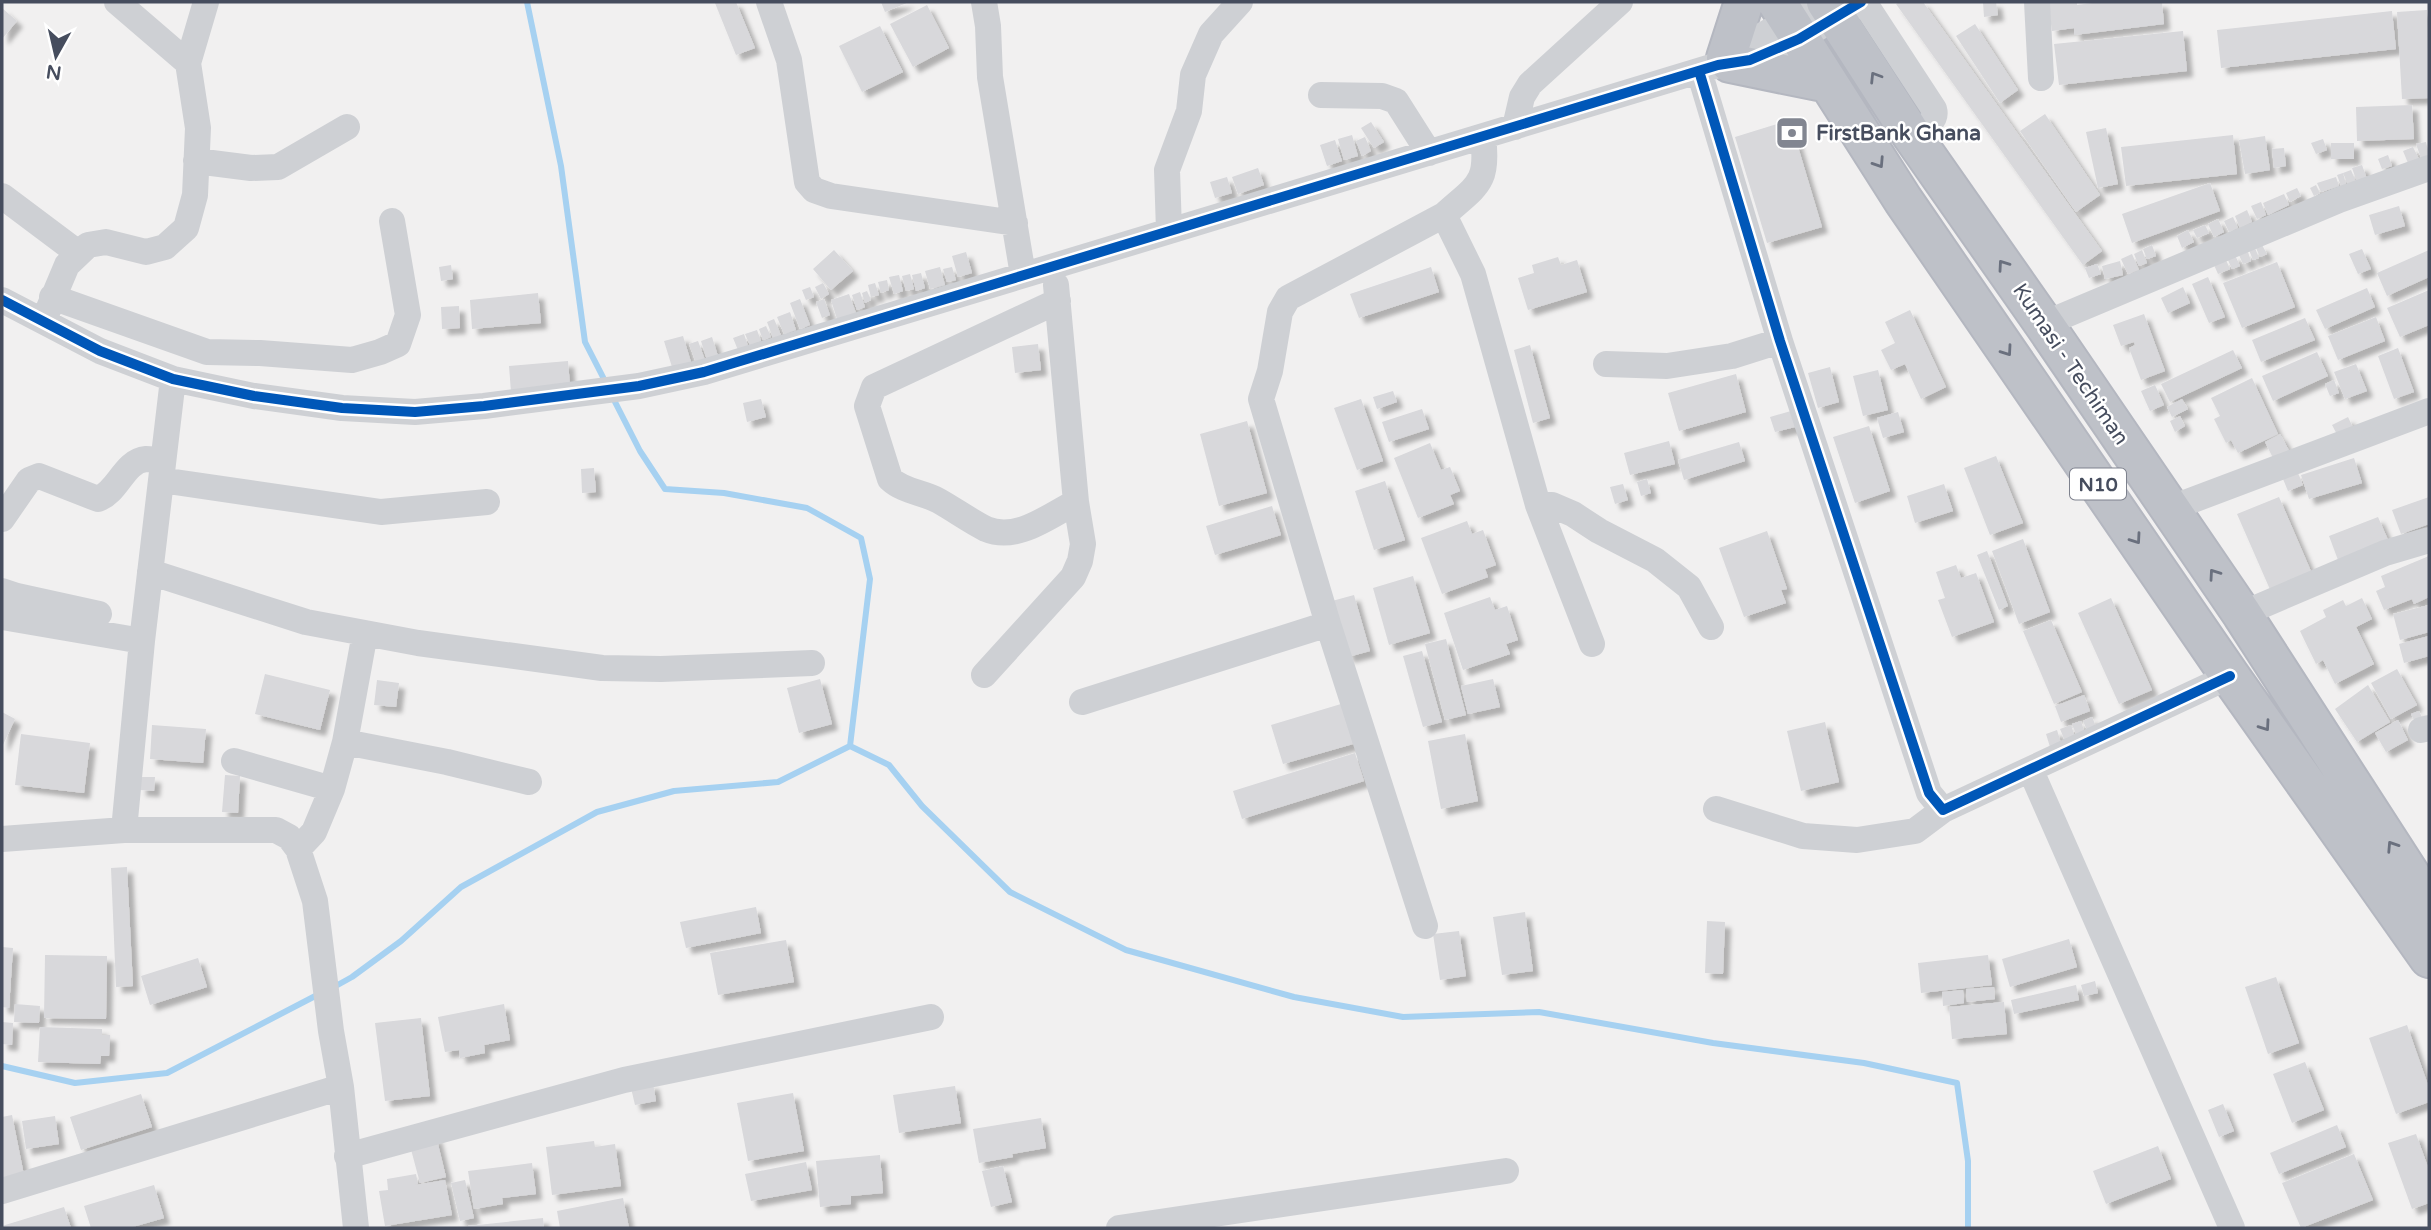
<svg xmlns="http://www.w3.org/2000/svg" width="2431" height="1230" viewBox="0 0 2431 1230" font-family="'Varela Round',sans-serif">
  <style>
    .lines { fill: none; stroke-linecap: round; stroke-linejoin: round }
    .stream { stroke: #a6d1f1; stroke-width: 6 }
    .building { fill: #d8d8db; filter: url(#shadow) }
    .highway-casing { stroke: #b4b7c0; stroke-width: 42 }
    .minor { stroke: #ced0d4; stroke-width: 26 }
    .highway { stroke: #bec1c8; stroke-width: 38 }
    .cycleway-casing { stroke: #fff; stroke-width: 15 }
    .cycleway { stroke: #0057b8; stroke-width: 10 }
    .oneway { stroke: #6a707e }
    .labels { text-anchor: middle; stroke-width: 5; stroke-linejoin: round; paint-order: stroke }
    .shield { fill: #fff; stroke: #7e828e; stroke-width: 2 }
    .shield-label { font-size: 19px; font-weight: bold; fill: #464d5e }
    .poi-label { font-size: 21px; font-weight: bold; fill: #464d5e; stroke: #fff; text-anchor: start }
    .street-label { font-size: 21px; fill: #464d5e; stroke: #fff }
  </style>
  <defs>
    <filter id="shadow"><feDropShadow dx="6" dy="6" stdDeviation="2" flood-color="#0004"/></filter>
  </defs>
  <rect width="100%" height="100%" fill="#f1f0f0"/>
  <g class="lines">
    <path class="stream" d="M527,2L561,166L585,342L607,385
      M613,398L640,451L665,489L724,493L807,508L861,538L870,579L850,746
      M334,987L352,977L401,941L461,887L597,812L674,791L778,782L850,746L889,765L922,806L1010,892L1126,950L1294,997L1403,1017L1539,1012L1713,1043L1864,1063L1957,1083L1968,1161V1228
      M2,1066L75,1083L167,1073L321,993"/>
  </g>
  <path class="building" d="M719,2H736L755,48L736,55L715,3Z
    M881,2H909L885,12Z
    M1900,2H1923L2102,251L2083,265L1896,4Z
    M1983,2H1996L1998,15L1984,17Z
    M2048,2H2077V5L2100,2H2162L2164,24L2074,35V28L2052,31Z
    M927,5L949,48L913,67L890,24Z
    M2,8L17,21L2,39Z
    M2427,10L2429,98L2402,99L2397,12Z
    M2392,11L2396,49L2221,68L2217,30Z
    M1975,24L2018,90L2000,103L1956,36Z
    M880,26L903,72L862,92L839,46Z
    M2183,31L2187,71L2059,85L2054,44Z
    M2412,105L2414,139L2357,141L2356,107Z
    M2045,114L2100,195L2076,212L2020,131Z
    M1790,120L1822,227L1767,243L1735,137Z
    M1371,122L1384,142L1374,148L1361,128Z
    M2106,128L2118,184L2098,188L2086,132Z
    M1352,135L1358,156L1344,160L1338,139Z
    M2233,135L2237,174L2126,186L2121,147Z
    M2265,136L2270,170L2245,174L2239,140Z
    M1365,137L1371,151L1362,156L1356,141Z
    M2323,139L2327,150L2316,154L2311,143Z
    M1335,140L1342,161L1327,166L1320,145Z
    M2426,142L2429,155L2421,158L2416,144Z
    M2331,143H2354V159H2331Z
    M2413,147L2419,159L2408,163L2403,151Z
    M2284,148L2286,166L2274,168L2272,149Z
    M2388,155L2392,166L2382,169L2378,159Z
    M2362,165L2367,179L2357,182L2352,168Z
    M1258,168L1264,185L1238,194L1232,177Z
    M2351,170L2356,182L2348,185L2343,173Z
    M2343,173L2346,184L2341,186L2337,175Z
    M1227,177L1232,193L1215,198L1210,182Z
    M2336,177L2339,186L2321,192L2317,183Z
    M2210,183L2220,211L2132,243L2122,214Z
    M2316,185L2320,193L2314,196L2310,188Z
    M2297,188L2301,196L2290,202L2286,193Z
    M2284,194L2289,205L2268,215L2263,203Z
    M2261,202L2266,215L2257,219L2251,206Z
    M2399,206L2405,226L2375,235L2369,215Z
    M2247,210L2252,222L2240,228L2235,216Z
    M2233,217L2238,228L2229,232L2224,221Z
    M2218,219L2224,232L2214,237L2208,224Z
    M2205,225L2209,233L2197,238L2193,230Z
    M2188,230L2194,242L2182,248L2177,236Z
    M2152,245L2156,256L2147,259L2143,249Z
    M2262,245L2267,254L2260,257L2256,248Z
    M2255,248L2259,258L2253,260L2249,250Z
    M2362,249L2371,269L2358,274L2349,254Z
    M834,250L853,271L831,290L813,269Z
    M2142,250L2147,263L2139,266L2134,254Z
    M2429,250V277L2387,296L2377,273Z
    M966,252L972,273L958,277L952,256Z
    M2248,252L2251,261L2243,264L2239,255Z
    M2132,254L2139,270L2128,274L2121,259Z
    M2235,255L2240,266L2232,269L2227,258Z
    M1558,257L1561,265L1577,260L1587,292L1528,310L1518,278L1534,273L1532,265Z
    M2226,260L2230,269L2218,274L2214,265Z
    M2120,261L2123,275L2105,279L2102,266Z
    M2277,262L2295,307L2242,328L2223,283Z
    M2097,264L2101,274L2089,278L2085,268Z
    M451,265L453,279L441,281L439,267Z
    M940,267L945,285L930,289L925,271Z
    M952,267L956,280L947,282L943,269Z
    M1431,267L1439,292L1359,318L1350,294Z
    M921,273L925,288L916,291L912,275Z
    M910,274L914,289L906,291L902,276Z
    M899,275L903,291L894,294L889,277Z
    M2208,277L2225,317L2209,323L2192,284Z
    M887,280L889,290L881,293L878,282Z
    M823,283L829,294L821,299L815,287Z
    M875,283L879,295L871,297L868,285Z
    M810,287L814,297L806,300L802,290Z
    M2183,287L2190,303L2168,313L2161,298Z
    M2367,288L2375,307L2325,329L2316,310Z
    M2429,290V325L2400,337L2387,308Z
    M867,291L871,300L865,303L862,293Z
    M860,292L865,307L857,310L852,295Z
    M538,293L541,323L472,329L470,300Z
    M849,294L856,313L837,319L831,300Z
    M800,299L810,325L800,329L790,303Z
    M824,299L830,315L822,318L816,302Z
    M459,306L460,328L442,329L441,307Z
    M1910,310L1946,387L1921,399L1905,364L1891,370L1881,350L1895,343L1885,322Z
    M790,312L796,330L784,334L777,317Z
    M2144,314L2165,371L2141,380L2129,348L2135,345L2134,342L2121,346L2113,325Z
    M2376,317L2385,341L2338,360L2328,336Z
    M2305,318L2315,340L2261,362L2252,340Z
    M774,319L781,335L773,338L767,322Z
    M766,326L771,337L763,340L759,329Z
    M757,330L761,341L750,345L745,334Z
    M744,334L748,346L738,350L733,338Z
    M683,336L691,362L672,367L664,341Z
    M712,337L718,356L707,360L701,341Z
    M698,341L705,360L696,363L689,344Z
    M1038,344L1041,370L1015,373L1012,347Z
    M1530,345L1550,418L1533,423L1514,350Z
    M2398,348L2414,392L2394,399L2378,356Z
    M2233,350L2242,368L2170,402L2161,384Z
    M2317,352L2328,376L2273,401L2262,376Z
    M568,361L570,386L511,392L509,366Z
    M2356,364L2367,391L2345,399L2334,372Z
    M1830,367L1839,402L1818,408L1808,373Z
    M1878,370L1888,410L1863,416L1853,376Z
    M1736,374L1746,412L1679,431L1668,393Z
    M2252,378L2278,434L2238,453L2231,440L2226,443L2214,419L2220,416L2211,398Z
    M2334,380L2339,393L2330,396L2325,384Z
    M2155,385L2164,405L2150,411L2141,391Z
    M1393,391L1397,402L1377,409L1373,397Z
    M761,399L766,417L747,422L743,403Z
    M1361,399L1383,461L1357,470L1334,408Z
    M2182,399L2188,409L2172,417L2167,407Z
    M1422,409L1429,429L1389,442L1382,422Z
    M1791,411L1795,427L1775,432L1770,417Z
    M1898,412L1904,432L1883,438L1877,418Z
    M2180,416L2185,426L2175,432L2170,421Z
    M2348,417L2355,432L2340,440L2332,425Z
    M1247,421L1267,493L1219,506L1200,434Z
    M1869,426L1890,491L1855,503L1833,437Z
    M2280,434L2292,456L2276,464L2265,442Z
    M1669,441L1675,464L1630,475L1624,453Z
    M1739,442L1745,461L1684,480L1678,460Z
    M1430,443L1441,470L1450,467L1460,491L1450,495L1454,504L1418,518L1394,458Z
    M1996,456L2023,523L1990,535L1964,468Z
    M2354,458L2362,483L2309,499L2301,475Z
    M594,468L596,492L582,493L581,469Z
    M2298,473L2303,485L2288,491L2283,479Z
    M1647,479L1651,493L1641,496L1637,482Z
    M1385,481L1405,540L1374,550L1355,491Z
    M1623,484L1628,500L1615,504L1610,487Z
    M1944,484L1953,511L1915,523L1907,496Z
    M2279,497L2313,576L2272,594L2237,514Z
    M2429,497V524L2401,534L2392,510Z
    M1272,506L1281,535L1215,555L1206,526Z
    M2378,517L2388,540L2338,560L2329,536Z
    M1467,521L1472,534L1483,530L1496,565L1485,569L1488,577L1442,594L1421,538Z
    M1767,531L1787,589L1781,590L1786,603L1744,617L1719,548Z
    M2023,539L2050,612L2019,624L1992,551Z
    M1987,551L2008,606L1999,610L1977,555Z
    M2429,556V597L2414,604L2412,599L2384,610L2376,591L2385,587L2381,576Z
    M1956,565L1961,578L1976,573L1994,622L1952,637L1938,600L1945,598L1936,572Z
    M1413,576L1430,633L1389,645L1373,588Z
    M1354,595L1370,651L1348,657L1332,601Z
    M1490,597L1495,610L1507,606L1518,640L1506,644L1510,654L1463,670L1444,613Z
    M2111,598L2152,690L2119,704L2078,613Z
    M2362,598L2372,619L2356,627L2374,664L2335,684L2323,660L2316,664L2300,631L2326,617L2323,610L2343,600L2346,606Z
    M2429,605V632L2400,640L2393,614Z
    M2051,620L2082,692L2054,704L2023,631Z
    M2429,636V656L2404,663L2399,644Z
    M1446,639L1466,715L1445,720L1425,644Z
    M1422,651L1442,722L1423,727L1403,656Z
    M2397,669L2417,705L2391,719L2371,683Z
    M265,674L330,690L320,730L255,714Z
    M820,679L832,724L799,733L787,688Z
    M1493,679L1500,707L1468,714L1461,686Z
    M377,680L399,683L396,707L374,705Z
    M2368,685L2390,722L2357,742L2335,709Z
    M2084,695L2090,711L2061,722L2055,706Z
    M1341,704L1353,744L1283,764L1271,725Z
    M2419,711L2422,717L2414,720L2411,714Z
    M2,712L15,719L2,747Z
    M2092,717L2097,729L2088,732L2083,721Z
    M2398,720L2408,740L2386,752L2375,733Z
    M2081,721L2085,734L2077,737L2072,724Z
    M1825,722L1839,782L1801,791L1787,731Z
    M152,725L206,729L203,763L150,759Z
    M2071,725L2075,737L2065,741L2060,729Z
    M2057,730L2061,743L2050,747L2046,734Z
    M21,734L90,743L84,793L15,785Z
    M1465,734L1478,801L1441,809L1428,741Z
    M1355,753L1364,781L1242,819L1233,791Z
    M225,775L240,776L238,813L222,812Z
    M141,777H155L154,791L140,790Z
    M127,867L133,986L116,987L111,868Z
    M756,907L761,933L686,948L680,922Z
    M1525,912L1533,971L1502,975L1493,917Z
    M1707,921L1725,922L1723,974L1705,973Z
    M1459,931L1466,976L1440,980L1433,934Z
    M2069,939L2077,967L2010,987L2002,959Z
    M786,940L794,982L718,995L710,953Z
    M2,947L13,948L9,1008L2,1007Z
    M45,955L107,956L106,1019L44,1018Z
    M1988,955L1992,985L1921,993L1918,963Z
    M198,958L207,987L150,1005L141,976Z
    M2276,977L2299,1043L2268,1054L2245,987Z
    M2095,981L2098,993L2084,996L2081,985Z
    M2076,985L2079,1000L2014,1014L2011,1000Z
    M1994,987L1995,999L1967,1002L1966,989Z
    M1963,990L1964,1003L1943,1006L1942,992Z
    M2004,1002L2007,1034L1952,1039L1949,1007Z
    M15,1004L40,1006L39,1023L14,1022Z
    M504,1004L510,1040L484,1045L485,1053L460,1058L459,1050L445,1052L438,1017Z
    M421,1018L430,1096L385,1101L375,1023Z
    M2,1022L13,1023L12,1045L2,1044Z
    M2407,1025L2429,1088V1102L2396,1114L2369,1038Z
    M40,1027L102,1029V1035H110L109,1056H101L100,1064L38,1062Z
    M2305,1062L2324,1110L2292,1123L2273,1074Z
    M653,1083L656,1101L635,1105L631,1088Z
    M955,1086L961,1123L899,1133L893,1095Z
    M793,1093L804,1151L748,1161L737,1103Z
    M141,1094L152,1127L81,1150L70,1117Z
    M2223,1104L2234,1131L2219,1137L2208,1110Z
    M12,1115L24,1175L2,1180V1117Z
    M55,1116L59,1144L26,1149L22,1121Z
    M1041,1118L1046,1148L1012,1154L1013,1157L979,1163L973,1129Z
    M2337,1125L2346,1147L2279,1174L2270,1153Z
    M2416,1134L2429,1170V1203L2412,1209L2388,1143Z
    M436,1136L446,1177L420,1183L409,1142Z
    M594,1141L595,1147L615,1144L621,1186L552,1195L546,1147Z
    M2158,1146L2171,1179L2106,1204L2093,1171Z
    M2354,1154L2373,1200L2301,1228L2282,1183Z
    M880,1155L883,1193L851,1196V1204L820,1207L816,1161Z
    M806,1162L812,1190L751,1201L745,1174Z
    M532,1163L536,1194L502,1198L503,1204L474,1209L468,1171Z
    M1003,1166L1012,1202L991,1207L982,1171Z
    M416,1174L418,1184L415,1185L445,1180L452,1215L385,1226L379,1191L388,1190L387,1179Z
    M465,1180L474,1218L460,1221L451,1183Z
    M154,1185L164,1218L129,1228H91L84,1206Z
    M623,1198L629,1228H560L557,1211Z
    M64,1207L71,1228H2V1226Z
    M543,1218L544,1228H468V1226Z"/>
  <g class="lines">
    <defs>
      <path id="highway" d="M1777,2L1903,200L2230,676L2429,958
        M1826,2L1911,134L2044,324L2242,614L2429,904
        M1726,58L1744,2
        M1730,63L1828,83"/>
    </defs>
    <use href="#highway" class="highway-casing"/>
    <path class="minor" d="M117,2L188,63
      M769,2L789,60L807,182L814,190L831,196L1015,223
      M984,2L988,26L990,77L1023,275
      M1864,2L1934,109C1938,123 1921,128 1911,134
      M2037,2L2041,78
      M1730,55L1818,2
      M1699,71L1780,341L1929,793L1943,810L2230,676
      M1321,95L1382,96L1396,101L1429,153
      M1515,127L1522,97L1530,84L1620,2
      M1483,137C1489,184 1477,185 1444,215L1473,274L1538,505L1592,644
      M196,161L251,168L278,167L347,127
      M2,196L78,253
      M1169,231L1167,170L1189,111L1193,75L1211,34L1240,2
      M52,297L207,352L260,353L352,360L380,352L398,344L408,315L392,221
      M2,300L100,351L173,379L254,396L342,408L415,412L484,406L639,386L704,372L1718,65L1750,60L1799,39L1861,2
      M1058,301L874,387L867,406L890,479C904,492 923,492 939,501C955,510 970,521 986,529C1017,542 1049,516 1076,502
      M46,315L67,265L88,245L106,242L146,252L165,247L186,228L195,195L198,128L188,63L206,2
      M2044,324L2339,200L2429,168
      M1606,364L1667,366L1732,356L1780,341
      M161,480L381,512L487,502
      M1538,505H1552L1573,514L1599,531L1655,560L1689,587L1711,627
      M2169,509L2429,411
      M2,519L29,480L39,476L98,499C118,492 124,461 146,459C151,459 158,460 163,461
      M150,572L306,622L418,643L602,668L661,669L812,663
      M2,591L17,596L99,614
      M2242,614L2385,553L2429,540
      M2,617L142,641
      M984,675L1073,577L1080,561L1083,544L1076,502L1056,285
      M1082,702L1328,624
      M2421,730L2429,728
      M345,742L447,762L529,782
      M234,761L332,789
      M2031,771L2232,1228
      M1716,809L1803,836L1857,840L1915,831L1943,810
      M124,830L142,641L173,379
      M2,839L124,830H276L289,837L298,849L315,901L331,1031L341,1087L356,1228
      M298,849L314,832L332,789L345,742L365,633
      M1425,926L1328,624L1261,399L1270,371L1280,312L1288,298L1444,215
      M347,1156L624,1080L931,1017
      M2,1191L341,1087
      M1119,1228L1506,1171"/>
    <use href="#highway" class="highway"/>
    <defs>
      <path id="cycleway" d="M1699,71L1780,341L1929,793L1943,810L2230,676
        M2,300L100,351L173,379L254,396L342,408L415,412L484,406L639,386L704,372L1718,65L1750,60L1799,39L1861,2"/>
    </defs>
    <use href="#cycleway" class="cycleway-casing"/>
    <use href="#cycleway" class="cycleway"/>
  </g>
  <defs><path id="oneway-chevron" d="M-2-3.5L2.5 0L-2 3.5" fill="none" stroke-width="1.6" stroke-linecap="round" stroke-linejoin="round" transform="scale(1.75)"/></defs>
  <g class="oneway">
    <use href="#oneway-chevron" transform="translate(1875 77) rotate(-122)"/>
    <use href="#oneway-chevron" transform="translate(1879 163) rotate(57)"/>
    <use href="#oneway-chevron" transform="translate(2003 265) rotate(-125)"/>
    <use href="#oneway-chevron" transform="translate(2007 351) rotate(55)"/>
    <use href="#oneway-chevron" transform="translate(2136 539) rotate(55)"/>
    <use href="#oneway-chevron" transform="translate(2214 574) rotate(-125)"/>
    <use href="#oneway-chevron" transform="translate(2265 726) rotate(55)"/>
    <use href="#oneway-chevron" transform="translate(2392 846) rotate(-123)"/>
  </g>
  <defs>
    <symbol id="bank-square" viewBox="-11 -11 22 22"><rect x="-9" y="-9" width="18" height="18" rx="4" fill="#828691" stroke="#fff"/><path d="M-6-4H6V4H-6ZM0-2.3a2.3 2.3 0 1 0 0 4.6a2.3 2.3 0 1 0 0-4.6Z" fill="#fff"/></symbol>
  </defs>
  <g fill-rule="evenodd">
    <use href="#bank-square" x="1773" y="114" width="38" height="38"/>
  </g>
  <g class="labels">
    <rect class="shield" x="2070" y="468.5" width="56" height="31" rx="5"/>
    <g class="shield-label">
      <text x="2098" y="491">N10</text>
    </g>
    <g class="poi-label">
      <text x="1816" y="140">FirstBank Ghana</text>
    </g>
    <g class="street-label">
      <text transform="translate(2071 364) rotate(56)" y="7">Kumasi - Techiman</text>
    </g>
  </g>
  <rect width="2431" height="1230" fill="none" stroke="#464d5e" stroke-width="7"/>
  <g transform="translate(56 56) rotate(188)" stroke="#ffffff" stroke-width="5" paint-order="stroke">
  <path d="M0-5L12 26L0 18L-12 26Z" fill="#464d5e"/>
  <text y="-10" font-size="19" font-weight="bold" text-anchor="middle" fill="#464d5e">N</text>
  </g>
</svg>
